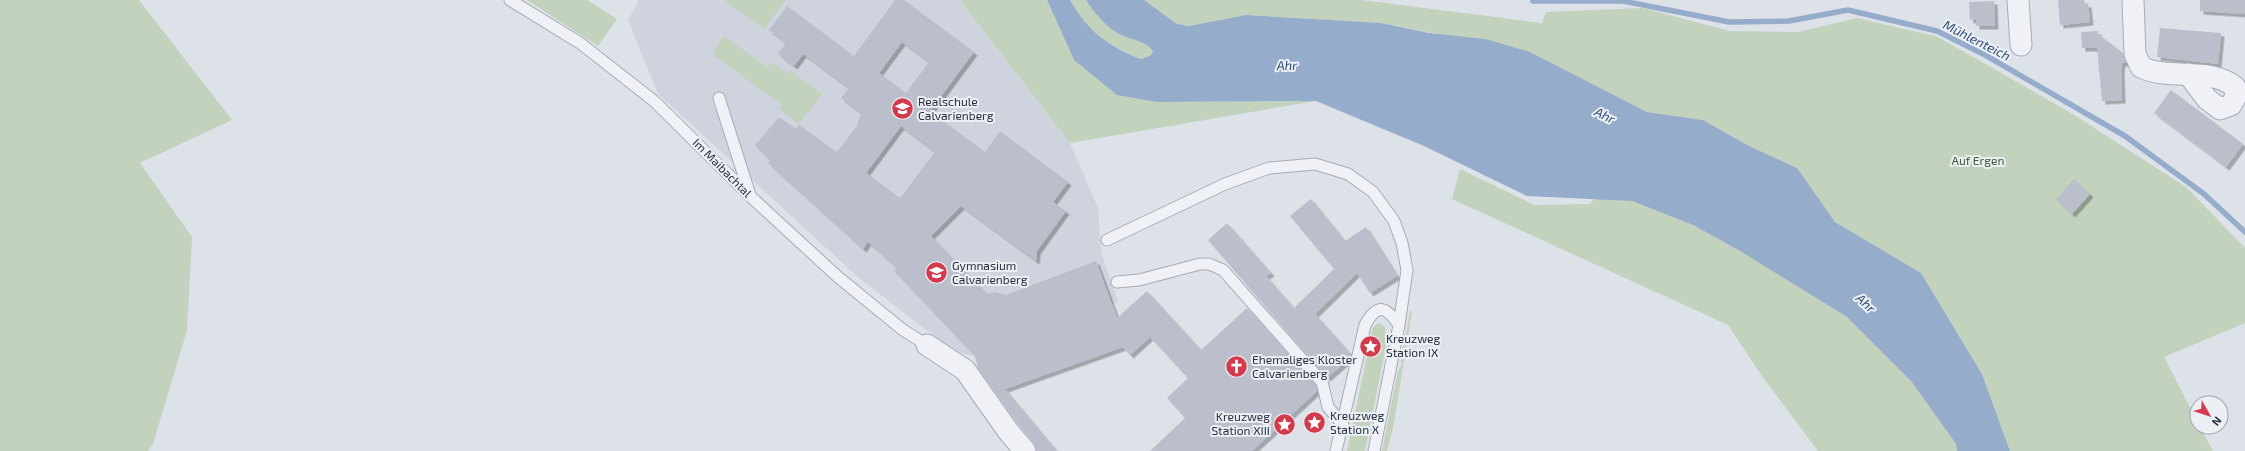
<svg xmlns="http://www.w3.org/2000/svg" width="2245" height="451" viewBox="0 0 2245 451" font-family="'Exo 2',sans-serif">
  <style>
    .built { fill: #cfd3dd }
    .green { fill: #c2d2bd }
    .water { fill: #95adca }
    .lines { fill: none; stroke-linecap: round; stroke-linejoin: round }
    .stream { stroke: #95adca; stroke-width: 5.5 }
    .building { fill: #babfcb; fill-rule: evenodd; filter: url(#shadow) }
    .lane-casing { stroke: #a6abb5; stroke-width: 13 }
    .street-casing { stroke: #a6abb5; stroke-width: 23 }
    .lane { stroke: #f0f1f6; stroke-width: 11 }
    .street { stroke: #f0f1f6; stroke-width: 21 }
    .labels { text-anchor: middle; stroke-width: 4; stroke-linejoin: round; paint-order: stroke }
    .poi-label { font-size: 12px; fill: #262e3f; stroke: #ecf0f5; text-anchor: start }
    .park-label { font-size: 12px; fill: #395b32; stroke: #ecf0f5 }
    .street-label { font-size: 12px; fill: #262e3f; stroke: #ecf0f5 }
    .water-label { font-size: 13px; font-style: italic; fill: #2e4b74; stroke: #ecf0f5 }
  </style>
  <defs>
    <filter id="shadow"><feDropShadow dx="3.5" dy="3.5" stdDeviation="0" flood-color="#0004"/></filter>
  </defs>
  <rect width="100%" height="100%" fill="#dde1e8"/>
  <path class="built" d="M639,0H960L1070,143L1098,208L1101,252L1118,302L1003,348L975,356L961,353L943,343L859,278L658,94L628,20Z"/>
  <path class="green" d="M0,0H139L232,120L140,163L192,237L187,330L153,444L148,451H0Z
    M527,0H587L617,19L598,46Z
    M724,0H786L764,29Z
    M960,0H1047L1074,60L1157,102L1316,101L1070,143Z
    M1070,0H1086C1094,13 1107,28 1121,35C1132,40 1146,41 1153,51L1151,55L1141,59C1107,46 1088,32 1070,0Z
    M1144,0H1362L1542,23L1546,12L1642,8L1730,31L1798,32L1857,18L1938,37L2071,113L2186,187L2245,248V323L2164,357L2197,421V427H2200L2213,451H2010L1982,374L1921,273L1835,222L1796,168L1749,146L1703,120L1647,112L1530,52L1381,23L1246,15L1189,26L1177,24Z
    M724,36L767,67L771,62L787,74L790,70L822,94L799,124L779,109L782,105L712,54Z
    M1460,169L1534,205L1590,204L1595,198L1632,201L1693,225L1740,251L1847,317L1911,381L1956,444L1957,451H1818L1762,376L1728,325L1452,199Z
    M1410,311L1412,312L1393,428L1387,451H1382L1398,371L1402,364L1401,361Z
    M1379,323L1385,327L1386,346L1365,451H1347L1368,351L1371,348L1370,340L1373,327Z"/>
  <path class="water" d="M1047,0H1070C1088,31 1107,46 1141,59L1151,55L1153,51C1146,41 1132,40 1121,35C1107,28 1094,13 1086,0H1144L1177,24L1189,26L1246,15L1381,23L1429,33L1485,39L1530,52L1647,112L1703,120L1749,146L1797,168L1835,222L1921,273L1982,374L2010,451H1957L1956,444L1911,381L1847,317L1740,251L1693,225L1632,201L1527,196L1424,146L1316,101L1157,102L1117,95L1074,60Z"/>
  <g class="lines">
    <path class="stream" d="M1533,1H1623L1729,22L1789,21L1848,10L1937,31L1985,55L2125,136L2204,194L2245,232"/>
  </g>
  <path class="building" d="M895,0H904L974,52L930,111L985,152L1000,131L1068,182L1053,202L1066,211L1037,251L1036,261L961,206L931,236L987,294L995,292L1006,295L1096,261L1117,318L1147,291L1201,350L1247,308L1316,385L1317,391L1252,451H1150L1185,418L1167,398L1188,378L1150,337L1130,355L1123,347L1005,389L1057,451H1037L1034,443L1018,424L978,368L975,356L894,271L897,268L868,242L863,249L768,163L770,160L755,145L779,117L796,129L799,125L837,152L857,126L861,113L841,98L849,88L803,54L794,66L778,54L786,43L769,30L787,6L854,56ZM902,42L929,62L906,93L879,73ZM901,126L935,152L900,198L866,173Z
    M2058,0H2084L2085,4H2088L2090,22L2060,25Z
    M2200,0H2245V14L2200,11Z
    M1994,1L1995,26H1976V19L1970,20L1969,2Z
    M2160,28L2221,33L2218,64L2157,57Z
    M2098,31V34L2123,53L2126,63H2122L2121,70L2122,100L2102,101L2097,48H2082L2081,32Z
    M2171,90L2243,144L2226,167L2154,113Z
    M2074,179L2090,194L2072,214L2056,199Z
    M1311,199L1345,241L1366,227L1397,276L1370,293L1357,273L1315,314L1351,354L1350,358L1327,378L1208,240L1227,223L1271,273L1266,276L1294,308L1334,269L1290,216Z"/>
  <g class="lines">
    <defs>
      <path id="lane" d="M510,0L580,43L654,101L751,197L838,277L903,330L927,345
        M719,98L750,195
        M1107,240L1225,184L1269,168L1315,164L1348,174L1373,192L1394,221L1402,243L1407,270L1399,325
        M1117,282L1139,280L1200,264H1209L1223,270L1322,382L1328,407L1343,425
        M1336,451L1365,325C1378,302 1386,307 1399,325L1374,451"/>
      <path id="street" d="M2018,0L2021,45
        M2133,0L2135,54L2141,67C2169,81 2210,66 2235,87L2236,96L2231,105L2220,109L2207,99L2188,74
        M927,345L965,370L1008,431L1025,451"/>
    </defs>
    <use href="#lane" class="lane-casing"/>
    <use href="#street" class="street-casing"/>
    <use href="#lane" class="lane"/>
    <use href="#street" class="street"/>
  </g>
  <defs>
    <symbol id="school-disc" viewBox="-11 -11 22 22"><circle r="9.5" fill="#d43a4c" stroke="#ecf0f5"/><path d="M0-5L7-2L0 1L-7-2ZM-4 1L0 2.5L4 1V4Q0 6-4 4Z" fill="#fff"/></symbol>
    <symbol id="sight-disc" viewBox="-11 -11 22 22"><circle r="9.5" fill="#d43a4c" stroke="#ecf0f5"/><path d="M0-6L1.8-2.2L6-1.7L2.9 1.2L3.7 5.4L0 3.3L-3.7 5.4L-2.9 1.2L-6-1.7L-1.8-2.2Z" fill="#fff"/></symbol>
    <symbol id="church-disc" viewBox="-11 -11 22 22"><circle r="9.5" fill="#d43a4c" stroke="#ecf0f5"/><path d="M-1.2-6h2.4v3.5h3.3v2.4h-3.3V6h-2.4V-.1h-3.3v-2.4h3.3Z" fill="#fff"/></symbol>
  </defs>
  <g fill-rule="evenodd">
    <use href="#school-disc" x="890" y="96" width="25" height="25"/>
    <use href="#school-disc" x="924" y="260" width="25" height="25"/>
    <use href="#sight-disc" x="1358" y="334" width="25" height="25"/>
    <use href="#church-disc" x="1224" y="354" width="25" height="25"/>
    <use href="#sight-disc" x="1302" y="410" width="25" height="25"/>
    <use href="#sight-disc" x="1272" y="412" width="25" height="25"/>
  </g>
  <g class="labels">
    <g class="poi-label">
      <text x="918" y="106">Realschule<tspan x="918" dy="14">Calvarienberg</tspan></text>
      <text x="952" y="270">Gymnasium<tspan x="952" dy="14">Calvarienberg</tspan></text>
      <text x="1386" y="343">Kreuzweg<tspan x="1386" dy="14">Station IX</tspan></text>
      <text x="1252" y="364">Ehemaliges Kloster<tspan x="1252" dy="14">Calvarienberg</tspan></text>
      <text x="1330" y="420">Kreuzweg<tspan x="1330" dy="14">Station X</tspan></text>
      <text x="1270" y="421" text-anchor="end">Kreuzweg<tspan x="1270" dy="14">Station XIII</tspan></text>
    </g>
    <g class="park-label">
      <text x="1978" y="165">Auf Ergen</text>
    </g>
    <g class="street-label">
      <text transform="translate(722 168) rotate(45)" y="4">Im Maibachtal</text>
    </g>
    <g class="water-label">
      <text transform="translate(1977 40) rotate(27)" y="5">Mühlenteich</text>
      <text transform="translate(1287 65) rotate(-1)" y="5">Ahr</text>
      <text transform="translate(1605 115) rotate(26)" y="5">Ahr</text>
      <text transform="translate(1866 303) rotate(43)" y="5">Ahr</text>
    </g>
  </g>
  <g transform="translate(2209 415) rotate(129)"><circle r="19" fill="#ecf0f5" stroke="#9da2ac"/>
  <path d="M0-3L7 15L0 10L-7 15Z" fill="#d43a4c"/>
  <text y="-6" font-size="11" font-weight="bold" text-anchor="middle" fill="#262e3f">N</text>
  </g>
</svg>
